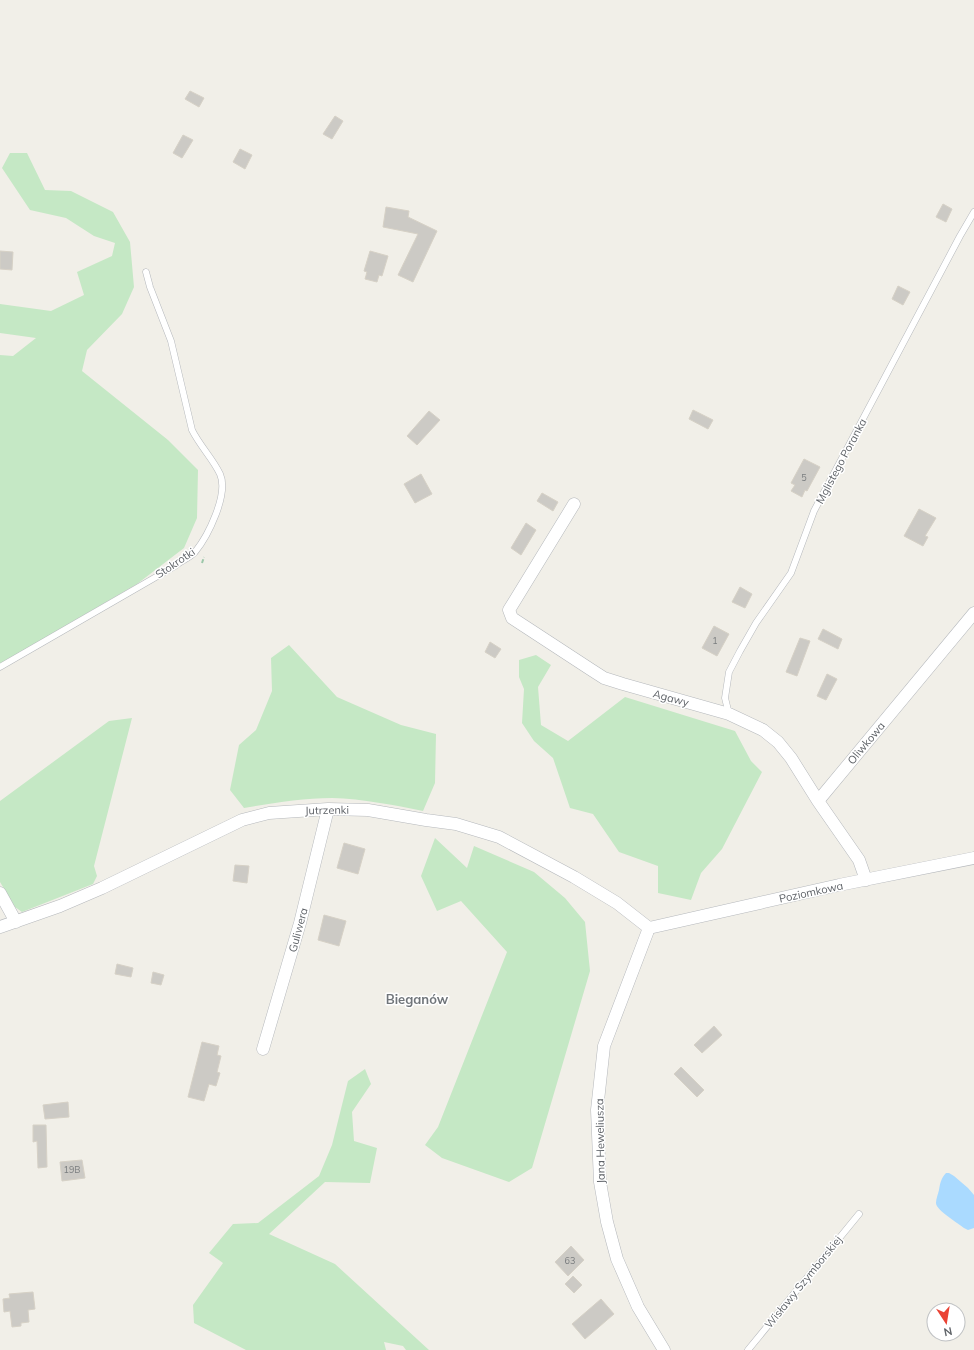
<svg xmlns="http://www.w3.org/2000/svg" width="974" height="1350" viewBox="0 0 974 1350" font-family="Mulish,sans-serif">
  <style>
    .green { fill: #c5e8c5 }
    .water { fill: #aadaff }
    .building { fill: #cccac5; stroke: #d6d1c6 }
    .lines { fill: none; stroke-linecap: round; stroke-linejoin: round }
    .lane-casing { stroke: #b5b8bc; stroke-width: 7 }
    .street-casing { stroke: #b5b8bc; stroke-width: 13 }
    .path { stroke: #9cc7a9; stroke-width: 2; stroke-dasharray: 4 2; stroke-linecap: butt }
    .lane { stroke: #fff; stroke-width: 6 }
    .street { stroke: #fff; stroke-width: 12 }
    .labels { text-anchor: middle; stroke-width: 3; stroke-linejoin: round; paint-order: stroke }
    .number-label { font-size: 9px; fill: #7a7d7f }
    .street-label { font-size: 11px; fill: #5f6368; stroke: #fff }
    .quarter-label { font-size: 13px; font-weight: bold; fill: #70757a; stroke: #fff }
  </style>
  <rect width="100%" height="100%" fill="#f1efe8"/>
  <path class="green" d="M10,153H27L45,190L71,191L113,212L130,242L134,287L122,314L87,350L82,371L168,440L198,470L197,518L184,548L137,584L0,664V355L13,356L36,338L0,333V304L51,311L84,295L77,272L112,256L115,243L94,236L66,218L30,210L2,168Z
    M289,645L337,697L401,725L436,734L435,783L423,811C394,805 363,799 332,798C303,798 273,803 244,808L230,790L239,745L256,730L272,691L271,658Z
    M536,655L551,665L538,687L541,725L568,741L625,697L735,731L751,761L762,772L722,849L701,873L691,900L658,893V866L619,852L593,814L570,808L553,758L534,741L522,723L524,689L519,677V660Z
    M132,718L94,866L97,876L93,884L22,912L15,907L0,882V801L109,721Z
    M435,838L467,868L474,846L534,872L565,898L585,922L590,971L532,1168L509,1182L442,1158L425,1145L438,1127L507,952L461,901L437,911L421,876Z
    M365,1069L371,1084L352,1112L354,1141L377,1148L370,1183L325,1182L269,1234L335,1264L429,1350H406L403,1346L384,1342L386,1350H246L194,1323L193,1305L223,1263L209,1253L233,1224L258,1223L319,1176L332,1145L348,1081Z"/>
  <path class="water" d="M946,1173H949L954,1176L968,1188L974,1195V1228L968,1230L964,1228C958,1223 936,1210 936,1203C936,1199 938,1194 939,1190C940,1184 941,1178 946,1173Z"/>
  <path class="building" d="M190,91L204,98L199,107L185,99Z
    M335,116L343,121L332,139L323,134Z
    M183,135L193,140L182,158L173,153Z
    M240,149L252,155L245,169L233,162Z
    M943,204L952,209L946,222L936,217Z
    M386,207L409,211L408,217L437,231L413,282L398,275L418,234L383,227Z
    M0,251L13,252L12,270L0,269Z
    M370,251L388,256L382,276L379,275L377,282L365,279L367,272L364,271Z
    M898,286L910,292L903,305L892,299Z
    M693,410L713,420L708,429L689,419Z
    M429,411L440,420L417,445L407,436Z
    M804,459L820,467L807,491L805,490L802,497L791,491L795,485L791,483Z
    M421,474L432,494L415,503L404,484Z
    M542,493L558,502L553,511L537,501Z
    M919,509L936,518L925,536L928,537L923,546L904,536Z
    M526,523L536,530L521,555L511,548Z
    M740,587L752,594L745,608L732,602Z
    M714,626L729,634L717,656L702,648Z
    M823,629L842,639L838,649L818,639Z
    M800,638L810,641L797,676L786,672Z
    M490,642L501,649L495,658L485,652Z
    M827,674L837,679L826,700L817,696Z
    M344,843L365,849L358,874L337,868Z
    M235,865L249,866L247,883L233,881Z
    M324,915L346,921L339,946L318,940Z
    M117,964L133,968L131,977L115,974Z
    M153,972L164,975L161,985L151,983Z
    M714,1026L722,1035L702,1053L694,1045Z
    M202,1042L219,1046L217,1055L221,1056L217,1072L220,1073L216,1086L209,1084L204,1101L188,1097Z
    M681,1067L704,1090L697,1097L674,1074Z
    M68,1102L69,1117L45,1119L43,1105Z
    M33,1125H46L47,1167L38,1168L37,1141L33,1142Z
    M82,1160L85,1178L62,1181L60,1162Z
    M571,1246L584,1260L568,1276L555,1262Z
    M573,1276L582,1285L574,1293L565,1284Z
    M33,1292L35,1309L28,1310L29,1322L21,1323V1326L12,1327L10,1311L4,1312L3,1299L10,1298L9,1294Z
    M601,1299L614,1314L585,1339L572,1324Z"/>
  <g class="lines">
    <defs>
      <path id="lane" d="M0,667L175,566C181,561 191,557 195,552C208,536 229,494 220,474C213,459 200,446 192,430L171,341L150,287L146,272
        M729,714L725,698L729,672L740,651L756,623L791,573L814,511L960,236L974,212
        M748,1350L859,1214"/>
      <path id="street" d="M574,504L509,610L512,618L590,669L604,678L623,684L729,714L763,730L778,742L791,758L818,801
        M866,880L859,860L818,801L974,613
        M0,893L16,922
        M0,927L60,906L102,888L242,820L269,813L328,809L368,810L426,820L456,824L499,837L574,877L617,903L649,928
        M649,928L604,1046L597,1110L600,1182L607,1222L617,1259L638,1307L664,1350
        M649,928L839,885L974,858
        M263,1049L300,923L328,809"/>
    </defs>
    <use href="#lane" class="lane-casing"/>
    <use href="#street" class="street-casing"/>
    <path class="path" d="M202,563L204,557"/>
    <use href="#lane" class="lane"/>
    <use href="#street" class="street"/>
  </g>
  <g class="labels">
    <g class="number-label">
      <text x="804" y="481">5</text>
      <text x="715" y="644">1</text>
      <text x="72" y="1173">19B</text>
      <text x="570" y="1264">63</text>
    </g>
    <g class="street-label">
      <text transform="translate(841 461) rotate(-62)" y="4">Mglistego Poranka</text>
      <text transform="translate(175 563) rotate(-34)" y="4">Stokrotki</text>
      <text transform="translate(671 698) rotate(15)" y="4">Agawy</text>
      <text transform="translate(866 743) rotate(-50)" y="4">Oliwkowa</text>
      <text transform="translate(327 810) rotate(-1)" y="4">Jutrzenki</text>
      <text transform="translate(811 892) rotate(-12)" y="4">Poziomkowa</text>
      <text transform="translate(298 930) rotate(-75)" y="4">Guliwera</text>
      <text transform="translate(600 1141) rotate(-91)" y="4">Jana Heweliusza</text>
      <text transform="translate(803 1282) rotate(-51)" y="4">Wisławy Szymborskiej</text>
    </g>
    <g class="quarter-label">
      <text x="417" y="1004">Bieganów</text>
    </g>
  </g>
  <g transform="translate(946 1322) rotate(168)"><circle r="19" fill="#ffffff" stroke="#bfc1c3"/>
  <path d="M0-3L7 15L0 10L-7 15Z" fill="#ea4335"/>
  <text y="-6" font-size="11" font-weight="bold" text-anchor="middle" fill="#5f6368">N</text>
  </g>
</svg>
